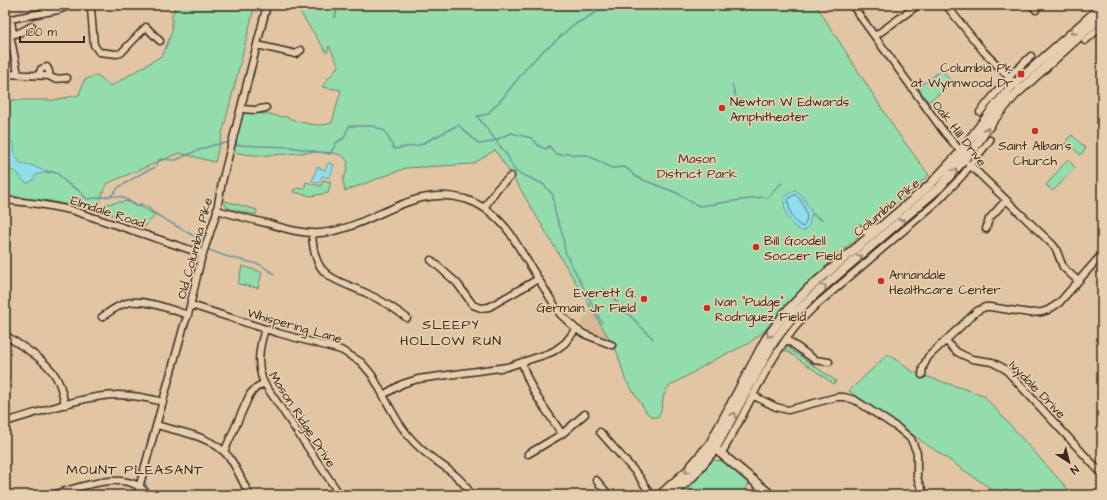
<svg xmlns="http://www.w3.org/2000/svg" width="1107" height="500" viewBox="0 0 1107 500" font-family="'Architects Daughter',sans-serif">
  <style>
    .built { fill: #d6b796 }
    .green { fill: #93dcac; stroke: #678365 }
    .water { fill: #8fdeec; stroke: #6d969a }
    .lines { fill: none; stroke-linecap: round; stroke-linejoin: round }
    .shore { stroke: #5d7270; stroke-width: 1 }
    .stream { stroke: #6d969a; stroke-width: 1.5 }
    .minor-casing { stroke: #3b2a1e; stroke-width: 9 }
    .major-casing { stroke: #3b2a1e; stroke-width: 11 }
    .minor { stroke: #e6cfaf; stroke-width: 6 }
    .major { stroke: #e6cfaf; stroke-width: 8 }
    .oneway { stroke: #907c66 }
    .poi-dot { fill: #c8321e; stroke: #e6cfaf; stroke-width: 1.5 }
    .labels { text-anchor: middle; stroke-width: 3.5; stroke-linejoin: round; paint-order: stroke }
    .poi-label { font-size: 13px; fill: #3b2a1e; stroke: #e6cfaf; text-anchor: start }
    .street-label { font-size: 13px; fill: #3b2a1e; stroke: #e6cfaf }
    .park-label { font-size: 13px; fill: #443c2c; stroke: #e6cfaf }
    .neighbourhood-label { font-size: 14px; letter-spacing: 1px; fill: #3b2a1e; stroke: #e6cfaf }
  </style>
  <rect width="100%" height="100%" fill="#e2c6a4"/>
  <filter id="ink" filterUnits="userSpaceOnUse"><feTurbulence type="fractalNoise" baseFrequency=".025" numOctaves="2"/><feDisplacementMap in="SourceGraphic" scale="8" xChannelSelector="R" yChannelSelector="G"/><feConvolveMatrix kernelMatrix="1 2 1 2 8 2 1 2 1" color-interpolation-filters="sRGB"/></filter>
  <g filter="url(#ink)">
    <path class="built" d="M591,307L609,338L593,333L580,325Z"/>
    <path class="green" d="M176,5H255L215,162L179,153L106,184L96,212L51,201L5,196V100H53L79,95L84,80L97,75L111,86L163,55L172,31V15Z
      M295,5H337L335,18L338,5H816L897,132L929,175L833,259L764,331L748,344L714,360L668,387C660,398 665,407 658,417H652L647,413L625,379L617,352L519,187L495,150L473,164L406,168L345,191L343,179L346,174L348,162C347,162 345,158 344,157C328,144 259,163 233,151L236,145V137L243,113L269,114L281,117L284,116C298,122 317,128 332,123L341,90L322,87L337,67L338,68L339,66L329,46L327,53Z
      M942,70L953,84L928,102L918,87Z
      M1072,135L1086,149L1080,155L1066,140Z
      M1068,159L1075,168L1053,191L1046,185Z
      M323,180L331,182L328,193L311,196L293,192L294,189L296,190L297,188L304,189L306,182L321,186Z
      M127,201L135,206L142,207L155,215L145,227L102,211L106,204Z
      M225,201L257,210L256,215L228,208L225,205Z
      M242,266L262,272L258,288L238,284Z
      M784,345L836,381L834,384L787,351H781Z
      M888,354L913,372L983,395L1073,495H1000L849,391Z
      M713,460L723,461L749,484L742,495H680L691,486Z"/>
    <path class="water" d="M5,140L10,141L14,144L15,155L20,163L34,166L41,170L54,172L38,174L35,176C34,181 31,182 26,183L16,172L5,167Z
      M328,163L334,164L330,178L322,176L319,183L312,181L317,167L325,170Z
      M795,190L801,194L812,213C809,219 811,227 804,231C791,230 781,208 785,197Z"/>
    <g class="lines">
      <path class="shore" d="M794,195H796C804,203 811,218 803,227C793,224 789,210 788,200Z"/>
      <path class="stream" d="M262,40L271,5
        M253,77L259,53
        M732,84L735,95L741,101L744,107
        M236,145L290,147L330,154L336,143L344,138L349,126H373L385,131L394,149L420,145L458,125L479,144L491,142L511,133L531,138L539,146L546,149L549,146L556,154L561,155L568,153L574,155H587L612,168L624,167L629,170L636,177L677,193L693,203L699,206L762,197L768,198L775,189L782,183
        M44,171L57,173L68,184L78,190L87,199L112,196L122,197L136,205L141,204L147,207L154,213L197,238L200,248
        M112,195L119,187L144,172L154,168L160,159L176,160L196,151L214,145L230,142
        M812,214L822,220
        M207,249L225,256L261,265L274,274
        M603,288L653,339
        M602,323L565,252L563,236L555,212L553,195L543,184L515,171L507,155L477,116L489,114L490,111L502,99L527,67L545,49L551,45L572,26L597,12L603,5
        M147,447L150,437
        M127,479L136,480L138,478L145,454
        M145,481L147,472
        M144,482L147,486
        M151,491L152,495"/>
      <defs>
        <path id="minor" d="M89,5L91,9L94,45L99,52L117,54L121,53L146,27L160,41
          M852,5L944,132L963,154
          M946,5L984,52L1018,86
          M1032,5L1036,10
          M5,20L58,10L72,5
          M6,20L7,35
          M11,20L13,34
          M5,34L10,35L18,74
          M10,35L19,33L32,26
          M875,36L918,5
          M1085,41L1102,26
          M257,45L296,54L301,50
          M5,74L49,76L54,79L67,78
          M39,75L41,69L47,67L49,71V76
          M241,109L255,110L266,108
          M980,112L1009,77L1031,56
          M969,164L1053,245L1056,249L1063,267L1078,281
          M5,200L39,204L71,210L203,254
          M484,208L497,189L511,176
          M217,210C234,215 252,220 270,224C286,229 303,234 320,233C372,229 410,183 465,199C484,205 498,217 510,233L560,314L576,329L584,334L612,345
          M986,229L989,219L1006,200
          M312,233C314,277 330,277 366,293C381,300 394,308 407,318
          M431,260L457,283L473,305L481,308L489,307L538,279
          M191,305L278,333L341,350L361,362L372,375C386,399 397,426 417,445C434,463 460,472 471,495
          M102,317C109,312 118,305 127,303C143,298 172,310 188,315
          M265,329C259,348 256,365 264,383L340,495
          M5,335C24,348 50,361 59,383C62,390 63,397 65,405
          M786,339L815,360L829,362
          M946,341L957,352L963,355L972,359L992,362L1005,369L1102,474
          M522,362C530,392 546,409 562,434
          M922,375L923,367L928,357L977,311L985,307H990L1030,313L1042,312L1048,310L1059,303L1102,254
          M383,395L402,384L418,379L507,367L547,354L554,351L565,343L576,329
          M754,396L776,407L788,410L837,397H844L855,400L898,428L911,439L917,453V477L919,483L925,495
          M5,422C38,413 84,395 118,395C133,395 148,398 163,402
          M157,425C181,433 211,435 229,457C237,468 243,482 249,495
          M600,432L638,475L649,492
          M224,452L250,394L257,387L264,383
          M528,454L562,434L585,414
          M721,454C751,405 771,347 814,307L937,202L962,176L990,140
          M596,480L609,495
          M52,495C78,488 128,467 148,495
          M137,495L184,325L188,315L201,259L216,215L222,182L267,5"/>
        <path id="major" d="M859,230L869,231L878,228
          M712,446L771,495
          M660,495L687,471L710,444L766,339L785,313L808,289L930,185L957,156L993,109L1010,88L1102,6
          M672,495L693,476L715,449L773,343L792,317L814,295L939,188L974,148L994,119L1015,95L1102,16"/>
      </defs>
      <use href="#minor" class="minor-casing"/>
      <use href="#major" class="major-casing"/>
      <use href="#minor" class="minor"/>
      <use href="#major" class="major"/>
    </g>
    <defs><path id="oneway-chevron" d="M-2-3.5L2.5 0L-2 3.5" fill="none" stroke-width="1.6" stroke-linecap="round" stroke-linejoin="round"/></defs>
    <g class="oneway">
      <use href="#oneway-chevron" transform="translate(1073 32) rotate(139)"/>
      <use href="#oneway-chevron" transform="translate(987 130) rotate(-55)"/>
      <use href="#oneway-chevron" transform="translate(955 171) rotate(-50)"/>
      <use href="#oneway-chevron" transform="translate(902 221) rotate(-41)"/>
      <use href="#oneway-chevron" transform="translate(860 257) rotate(-40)"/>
      <use href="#oneway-chevron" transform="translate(824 287) rotate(-39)"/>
      <use href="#oneway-chevron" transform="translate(769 335) rotate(123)"/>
      <use href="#oneway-chevron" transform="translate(734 415) rotate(-61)"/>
      <use href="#oneway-chevron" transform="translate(687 471) rotate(135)"/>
    </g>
  </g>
  <g class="poi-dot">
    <rect x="1017" y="70" width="8" height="8" rx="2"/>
    <circle cx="722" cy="108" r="4"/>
    <circle cx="1035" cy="131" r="4"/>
    <circle cx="756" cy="247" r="4"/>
    <circle cx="881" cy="281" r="4"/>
    <circle cx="644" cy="299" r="4"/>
    <circle cx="707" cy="308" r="4"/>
  </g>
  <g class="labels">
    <g class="poi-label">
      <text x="1013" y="72" text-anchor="end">Columbia Pk<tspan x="1013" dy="15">at Wynnwood Dr</tspan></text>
      <text x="730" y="106">Newton W Edwards<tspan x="730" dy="15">Amphitheater</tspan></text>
      <text x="1035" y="150" text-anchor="middle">Saint Alban's<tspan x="1035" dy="15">Church</tspan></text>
      <text x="764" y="245">Bill Goodell<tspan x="764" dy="15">Soccer Field</tspan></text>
      <text x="889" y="279">Annandale<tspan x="889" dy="15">Healthcare Center</tspan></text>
      <text x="636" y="297" text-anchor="end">Everett G.<tspan x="636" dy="15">Germain Jr Field</tspan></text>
      <text x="715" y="306">Ivan "Pudge"<tspan x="715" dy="15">Rodriguez Field</tspan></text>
    </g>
    <g class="street-label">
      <text transform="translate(960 133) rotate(52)" y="5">Oak Hill Drive</text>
      <text transform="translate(886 207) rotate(-40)" y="5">Columbia Pike</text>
      <text transform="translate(108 211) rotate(18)" y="5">Elmdale Road</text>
      <text transform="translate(194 248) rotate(-75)" y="5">Old Columbia Pike</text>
      <text transform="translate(295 325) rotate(16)" y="5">Whispering Lane</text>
      <text transform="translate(1038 389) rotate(46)" y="5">Ivydale Drive</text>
      <text transform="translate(303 419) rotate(57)" y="5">Mason Ridge Drive</text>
    </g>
    <g class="park-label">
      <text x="697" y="163">Mason<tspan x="697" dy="15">District Park</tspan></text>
    </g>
    <g class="neighbourhood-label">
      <text x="451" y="329">SLEEPY<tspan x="451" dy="16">HOLLOW RUN</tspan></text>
      <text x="135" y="474">MOUNT PLEASANT</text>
    </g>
  </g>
  <rect width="1107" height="500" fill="none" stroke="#e6cfaf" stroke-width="20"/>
  <rect x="10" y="10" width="1087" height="480" fill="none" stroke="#3b2a1e" stroke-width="1.5" filter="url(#ink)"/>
  <g transform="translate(1069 462) rotate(144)" stroke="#e6cfaf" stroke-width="3" paint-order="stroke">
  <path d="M0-3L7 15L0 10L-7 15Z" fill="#3b2a1e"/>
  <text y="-6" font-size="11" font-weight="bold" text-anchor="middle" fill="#3b2a1e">N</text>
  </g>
  <path d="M20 36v6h64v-6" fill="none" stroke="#3b2a1e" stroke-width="2"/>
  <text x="26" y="36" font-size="12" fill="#3b2a1e" stroke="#e6cfaf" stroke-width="3" paint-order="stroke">100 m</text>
</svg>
